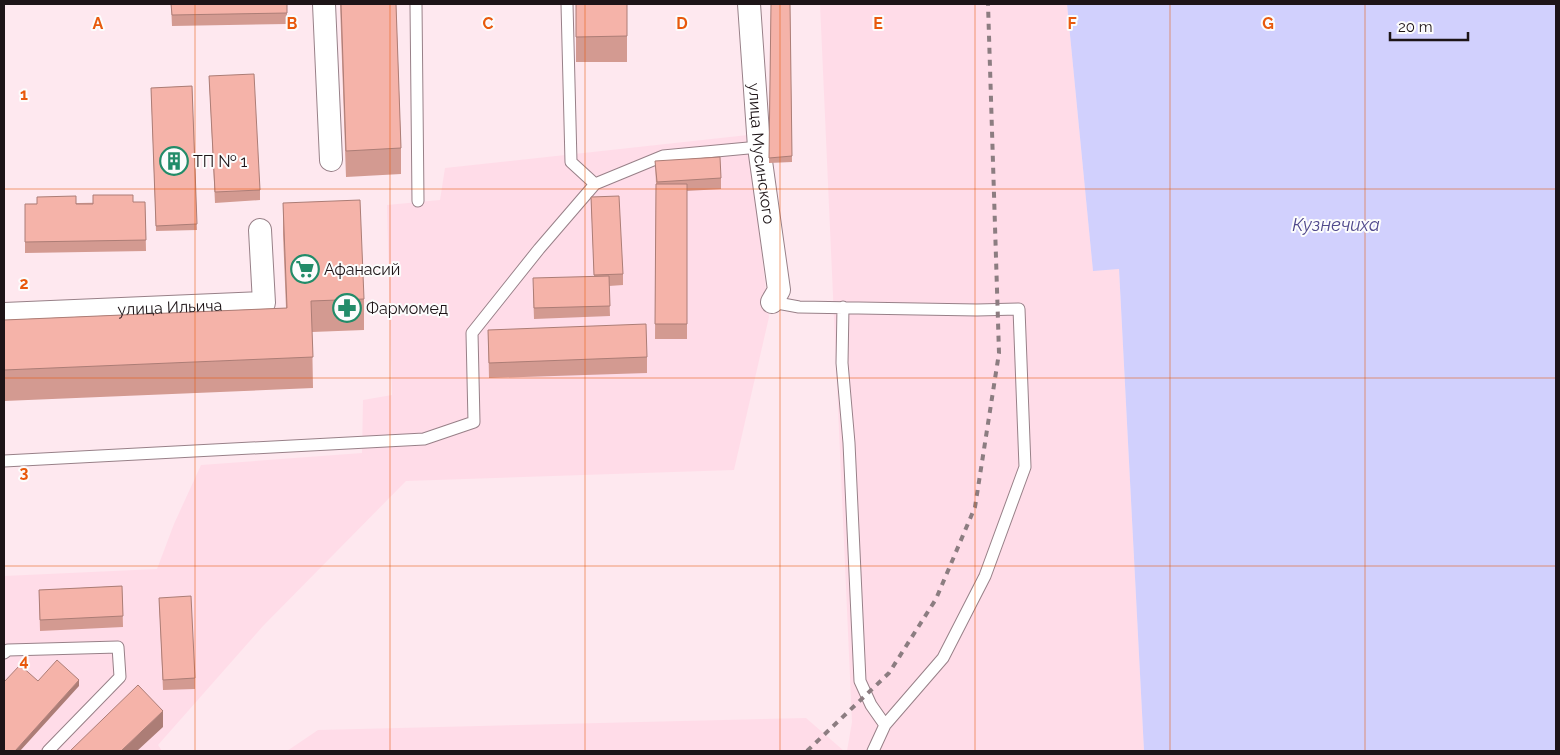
<svg xmlns="http://www.w3.org/2000/svg" width="1560" height="755" viewBox="0 0 1560 755" font-family="Raleway,sans-serif">
  <style>
    .built { fill: #ffdce8 }
    .water { fill: #d1d0fd }
    .lines { fill: none; stroke-linecap: round; stroke-linejoin: round }
    .service-casing { stroke: #988088; stroke-width: 13 }
    .minor-casing { stroke: #988088; stroke-width: 24 }
    .service { stroke: #fff; stroke-width: 11 }
    .minor { stroke: #fff; stroke-width: 22 }
    .rail { stroke: #8c7d81; stroke-width: 4; stroke-dasharray: 6 6; stroke-linecap: butt }
    .wall { fill: #d39a91 }
    .shaded-wall { fill: #ac7d76 }
    .building { fill: #f5b3a9; stroke: #ac7d76 }
    .grid { fill: none; stroke: #e8590c; stroke-width: 1; stroke-opacity: 0.55 }
    .labels { text-anchor: middle; stroke-width: 4; stroke-linejoin: round; paint-order: stroke }
    .street-label { font-size: 16px; fill: #1d1417; stroke: #fcfcfc }
    .poi-label { font-size: 16px; fill: #1d1417; stroke: #fcfcfc; text-anchor: start }
    .water-label { font-size: 18px; font-style: italic; fill: #50498c; stroke: #fcfcfc }
    .grid-label { font-size: 16px; text-anchor: middle; font-weight: bold; fill: #e8590c; stroke: #fcfcfc; stroke-width: 4; stroke-linejoin: round; paint-order: stroke }
  </style>
  <rect width="100%" height="100%" fill="#fee8ef"/>
  <path class="built" d="M820,4H1067L1093,270L1119,269L1144,751H847L852,722Z
    M748,135L769,317L734,470L406,481L263,626L158,745L162,751H4V576L157,569L174,524L201,465L362,453L363,400L392,395L387,205L440,200L445,168Z
    M806,718L844,751H287L318,730Z"/>
  <path class="water" d="M1067,4H1556V751H1144L1119,269L1093,271Z"/>
  <g class="lines">
    <defs>
      <path id="service" d="M416,4L418,201
        M567,4L571,162L595,184
        M772,302L799,307L977,310L1019,309L1025,467L985,576L943,658L885,725L873,751
        M843,307L842,363L849,443L860,681L871,705L885,725
        M4,461L424,439L474,422L472,333L539,249L595,184L663,156L759,147
        M4,653L8,650L118,647L120,677L48,751"/>
      <g id="minor">
        <path d="M324,4L331,160"/>
        <path id="s1" d="M749,4L759,147L779,290L772,302"/>
        <path id="s2" d="M4,314L264,303L260,230"/>
      </g>
    </defs>
    <use href="#service" class="service-casing"/>
    <use href="#minor" class="minor-casing"/>
    <use href="#service" class="service"/>
    <use href="#minor" class="minor"/>
    <path class="rail" d="M807,751L889,673L936,599L975,507L999,353L988,4"/>
  </g>
  <path class="wall" d="M171,4H287V24L172,26Z
    M340,4H396L401,148V174L346,177Z
    M576,4H627V62H576Z
    M771,4H790L792,162L769,163Z
    M209,76L260,190V200L215,203Z
    M192,86L197,230L156,231L151,88Z
    M655,161L721,178V189L687,191V339H655L656,184Z
    M591,197L623,274V285L609,286L610,316L534,319L533,289L594,276Z
    M133,202H145L146,251L25,253V204Z
    M283,203L364,299V330L312,332L313,388L4,401V320L286,308L283,234Z
    M488,330L647,357V373L489,378Z
    M122,586L123,627L40,631L39,590Z
    M159,598L195,678V689L163,690Z"/>
  <path class="shaded-wall" d="M79,680V686L20,751H15Z
    M163,711V727L137,751H121Z"/>
  <path class="building" d="M171,4H287V13L172,15Z
    M341,4H396L401,148L346,151Z
    M576,4H627V36L576,37Z
    M771,4H790L792,156L769,158Z
    M254,74L260,190L215,192L209,76Z
    M192,86L197,224L156,226L151,88Z
    M720,157L721,178L657,182L655,161Z
    M656,184H687V324H655Z
    M93,195H133V202H145L146,240L25,242V204H37V197L76,196V204H93Z
    M619,196L623,274L594,275L591,197Z
    M360,200L364,299L311,301L313,357L4,370V320L287,308L283,203Z
    M609,276L610,306L534,308L533,278Z
    M646,324L647,357L489,363L488,330Z
    M122,586L123,616L40,620L39,590Z
    M191,596L195,678L163,680L159,598Z
    M57,660L79,680L15,751H4V682L20,665L38,681Z
    M138,685L163,711L121,751H70Z"/>
  <path class="grid" d="M195,4V751M390,4V751M585,4V751M780,4V751M975,4V751M1170,4V751M1365,4V751M4,189H1556M4,378H1556M4,566H1556"/>
  <defs>
    <symbol id="building-ring" viewBox="-11 -11 22 22"><circle r="9.5" fill="#fcfcfc" stroke="#228c69" stroke-width="1.5"/><path d="M-4-6H4V6H1V3H-1V6H-4ZM-2.5-4.3h1.7v1.8h-1.7ZM.8-4.3h1.7v1.8H.8ZM-2.5-1h1.7V.8h-1.7ZM.8-1h1.7V.8H.8Z" fill="#228c69"/></symbol>
    <symbol id="supermarket-ring" viewBox="-11 -11 22 22"><circle r="9.5" fill="#fcfcfc" stroke="#228c69" stroke-width="1.5"/><path d="M-6-5.5h2.5l.6 2H6L4.5 2H-2.5L-4.4-4H-6ZM-1.5 3.2a1.3 1.3 0 1 0 .1 0ZM3 3.2a1.3 1.3 0 1 0 .1 0Z" fill="#228c69"/></symbol>
    <symbol id="pharmacy-ring" viewBox="-11 -11 22 22"><circle r="9.5" fill="#fcfcfc" stroke="#228c69" stroke-width="1.5"/><path d="M-2-6h4v4h4v4h-4v4h-4v-4h-4v-4h4Z" fill="#228c69"/></symbol>
  </defs>
  <g fill-rule="evenodd">
    <use href="#building-ring" x="158" y="145" width="32" height="32"/>
    <use href="#supermarket-ring" x="289" y="253" width="32" height="32"/>
    <use href="#pharmacy-ring" x="331" y="292" width="32" height="32"/>
  </g>
  <g class="labels">
    <g class="street-label">
      <text dy="6" stroke="none"><textPath href="#s1" startOffset="150">улица Мусинского</textPath></text>
      <text dy="6" stroke="none"><textPath href="#s2" startOffset="166">улица Ильича</textPath></text>
    </g>
    <g class="poi-label">
      <text x="193" y="167">ТП № 1</text>
      <text x="324" y="275">Афанасий</text>
      <text x="366" y="314">Фармомед</text>
    </g>
    <g class="water-label">
      <text x="1336" y="231">Кузнечиха</text>
    </g>
  </g>
  <g class="grid-label">
    <text x="98" y="29">A</text>
    <text x="292" y="29">B</text>
    <text x="488" y="29">C</text>
    <text x="682" y="29">D</text>
    <text x="878" y="29">E</text>
    <text x="1072" y="29">F</text>
    <text x="1268" y="29">G</text>
    <text x="24" y="100">1</text>
    <text x="24" y="289">2</text>
    <text x="24" y="478">3</text>
    <text x="24" y="666">4</text>
  </g>
  <rect width="1560" height="755" fill="none" stroke="#1d1417" stroke-width="10"/>
  <path d="M1390 32v8h78v-8" fill="none" stroke="#1d1417" stroke-width="2.5"/>
  <text x="1398" y="32" font-size="15" fill="#1d1417" stroke="#fcfcfc" stroke-width="4" paint-order="stroke">20 m</text>
</svg>
